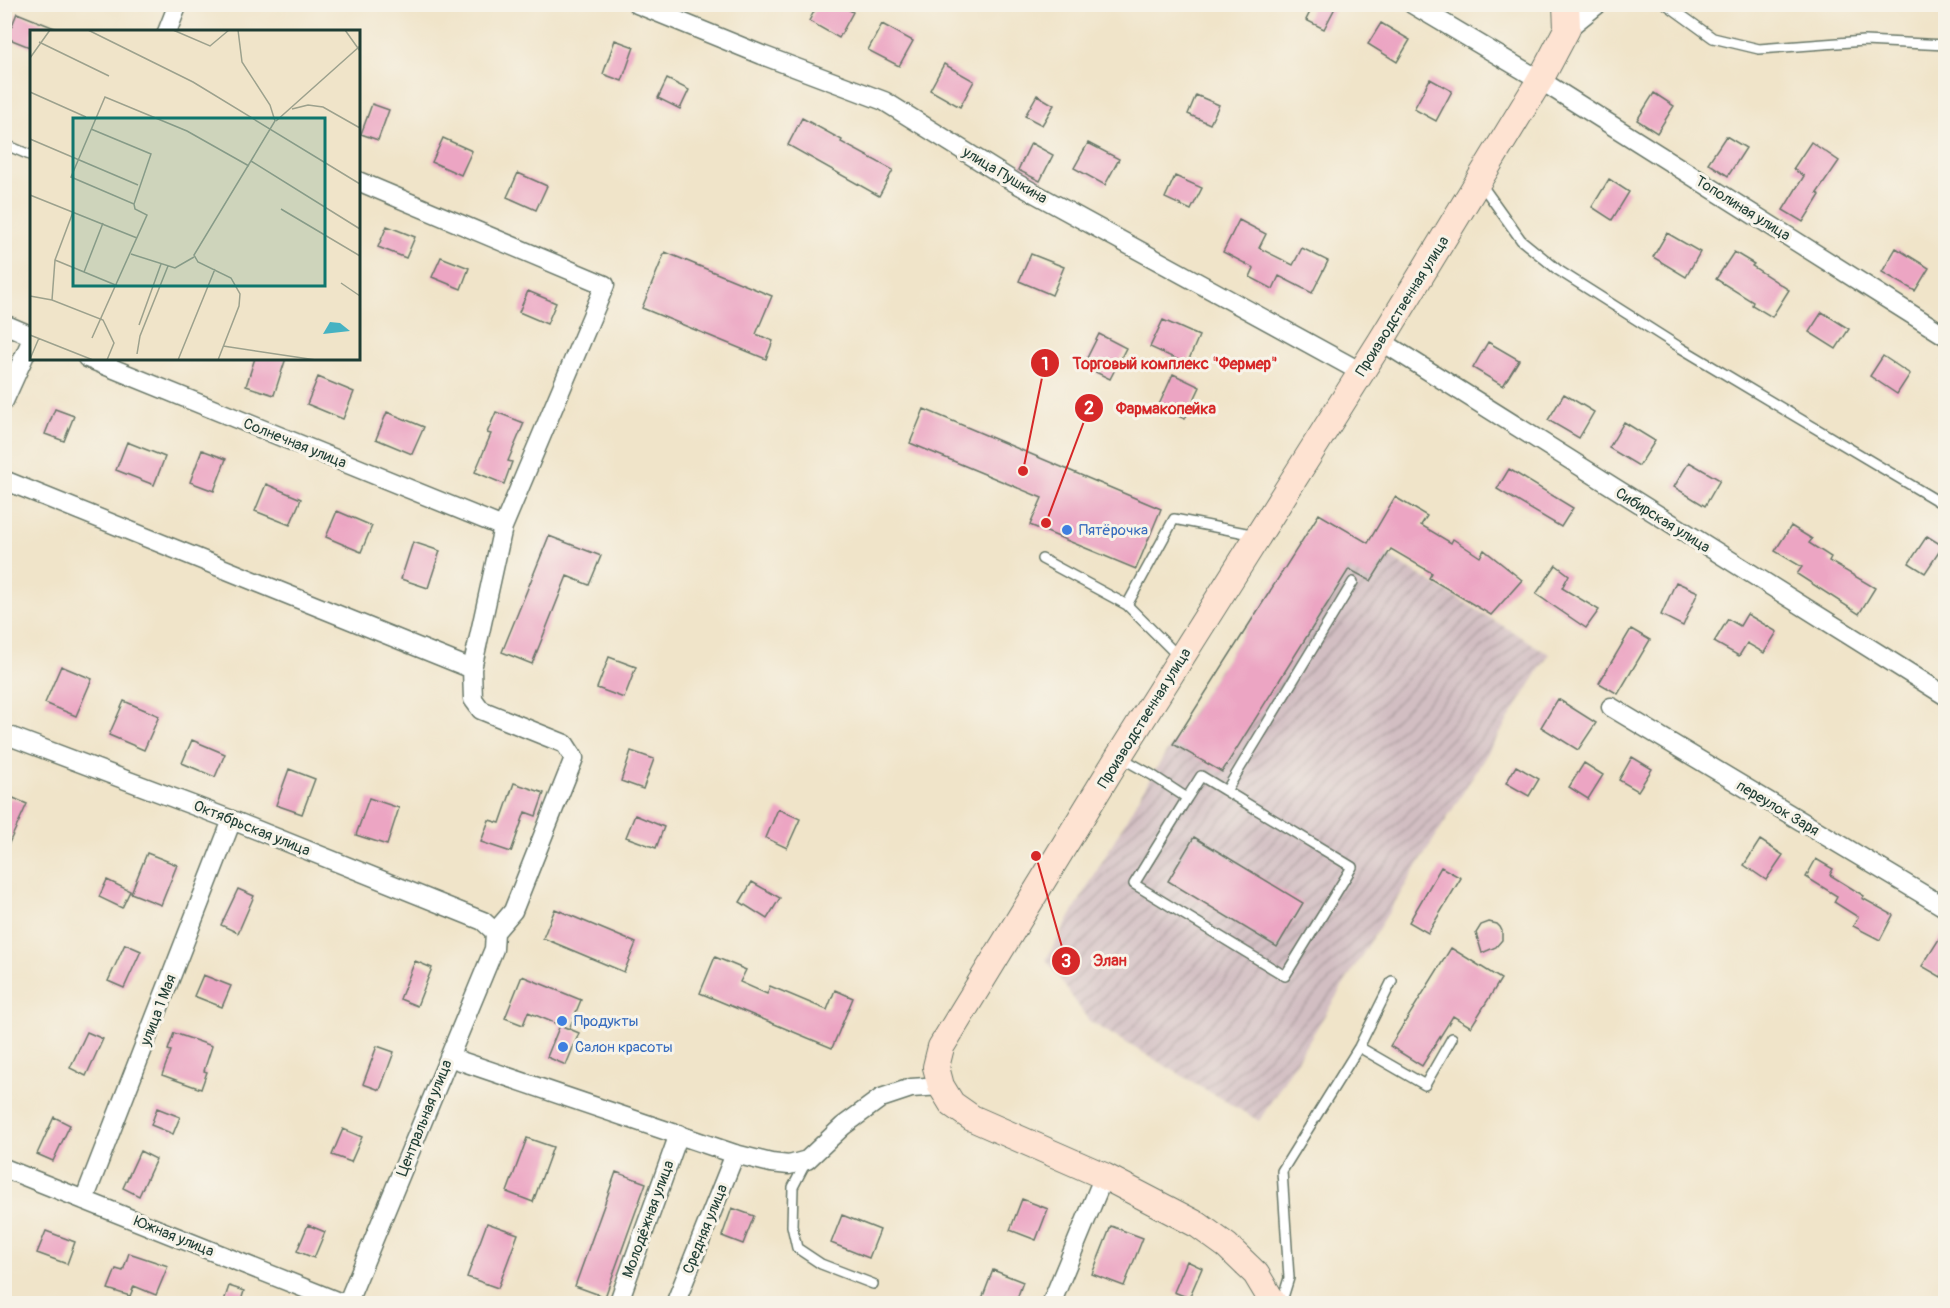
<svg xmlns="http://www.w3.org/2000/svg" width="1950" height="1308" viewBox="0 0 1950 1308" font-family="Pangolin,sans-serif">
  <style>
    .industrial { fill: url(#industrial-furrows) }
    .building { fill: #eca5c3 }
    .lines { fill: none; stroke-linecap: round; stroke-linejoin: round }
    .lane-casing { stroke: #687768; stroke-width: 12 }
    .street-casing { stroke: #687768; stroke-width: 21 }
    .secondary-casing { stroke: #687768; stroke-width: 28 }
    .lane { stroke: #fff; stroke-width: 9 }
    .street { stroke: #fff; stroke-width: 18 }
    .secondary { stroke: #fee3d2; stroke-width: 26 }
    .shop-dot { fill: #3f7fe0; stroke: #f7f3e8; stroke-width: 2 }
    .labels { text-anchor: middle; stroke-width: 6; stroke-linejoin: round; paint-order: stroke }
    .street-label { font-size: 15px; fill: #1f3d34; stroke: #f7f3e8 }
    .shop-label { font-size: 15px; fill: #366cbe; stroke: #f7f3e8; text-anchor: start }
    .inset-road { fill: none; stroke: #9ca18d; stroke-width: 1.5 }
    .view { fill: #0f766e; fill-opacity: 0.15; stroke: #0f766e; stroke-width: 3 }
    .inset-edge { fill: none; stroke: #1f3d34; stroke-width: 3 }
    .leader { fill: none; stroke: #d62828; stroke-width: 2 }
    .callout-dot { fill: #d62828; stroke: #f7f3e8; stroke-width: 2 }
    .mark-label { font-size: 18px; text-anchor: middle; font-weight: bold; fill: #fff }
    .callout-label { font-size: 16px; text-anchor: middle; font-weight: bold; fill: #d62828; stroke: #f7f3e8; stroke-width: 6; stroke-linejoin: round; paint-order: stroke }
  </style>
  <defs>
    <pattern id="industrial-furrows" width="10" height="10" patternUnits="userSpaceOnUse" patternTransform="scale(1.5)"><rect width="10" height="10" fill="#d2bec2"/><path d="M-1 1l2-2M0 10L10 0M9 11l2-2" fill="none" stroke="#aa9c9e"/></pattern>
  </defs>
  <rect width="100%" height="100%" fill="#f7f3e8"/>
  <filter id="ink" filterUnits="userSpaceOnUse"><feTurbulence type="fractalNoise" baseFrequency=".0167" numOctaves="2"/><feDisplacementMap in="SourceGraphic" scale="12" xChannelSelector="R" yChannelSelector="G"/><feConvolveMatrix kernelMatrix="1 2 1 2 8 2 1 2 1" color-interpolation-filters="sRGB"/></filter>
  <filter id="wash" filterUnits="userSpaceOnUse"><feTurbulence type="fractalNoise" baseFrequency=".008" numOctaves="4" result="noise"/><feDisplacementMap in="SourceGraphic" scale="24" xChannelSelector="R" yChannelSelector="G"/><feGaussianBlur stdDeviation="1.35" result="paint"/><feColorMatrix in="noise" values="0 0 0 0 0 0 0 0 0 0 0 0 0 0 0 0 0 1.4 0 .05"/><feComposite in="paint" operator="in"/></filter>
  <g filter="url(#wash)">
    <rect width="100%" height="100%" fill="#f0e4c9"/>
    <path class="industrial" d="M1319,514L1549,654L1259,1121L1089,1021L1046,959L1152,775Z"/>
    <g id="blocks">
      <path class="building" d="M818,4H839L853,12L839,38L809,21Z
        M1314,4H1337L1324,29L1306,20Z
        M17,13L62,31V32H32V48L7,38Z
        M1381,23L1410,40L1397,62L1368,44Z
        M882,24L913,41L899,66L868,50Z
        M615,40L634,47L622,81L603,74Z
        M944,64L974,81L960,107L930,90Z
        M667,79L689,90L680,109L658,98Z
        M1430,79L1452,91L1436,121L1414,109Z
        M1654,93L1674,106L1657,133L1637,120Z
        M1037,95L1054,105L1042,125L1025,116Z
        M1196,95L1219,105L1210,124L1188,114Z
        M372,104L389,110L378,140L361,134Z
        M802,118L842,140L841,142L893,170L879,196L788,145Z
        M1726,136L1746,148L1728,176L1708,163Z
        M443,138L472,151L461,175L432,162Z
        M1811,142L1839,161L1817,193L1820,195L1803,222L1783,210L1804,176L1793,169Z
        M1031,143L1053,155L1040,181L1018,170Z
        M1088,143L1119,159L1105,185L1074,168Z
        M518,173L547,186L536,210L507,197Z
        M1175,176L1202,188L1191,210L1165,198Z
        M1609,179L1629,192L1612,220L1592,207Z
        M1239,220L1266,234L1259,248L1293,265L1302,248L1328,261L1312,293L1279,276L1273,289L1250,277L1254,268L1223,252Z
        M387,226L415,237L406,258L378,247Z
        M1667,233L1700,252L1686,277L1653,257Z
        M1896,248L1929,268L1915,291L1882,272Z
        M665,252L772,296L756,334L773,341L766,359L642,308Z
        M1734,252L1754,264L1752,266L1789,290L1772,317L1752,305L1753,302L1716,279Z
        M1031,254L1064,267L1052,295L1019,281Z
        M441,257L469,268L461,289L432,277Z
        M528,291L556,303L547,324L519,312Z
        M1822,312L1849,329L1836,349L1809,332Z
        M1163,320L1199,336L1187,364L1150,347Z
        M1099,334L1126,348L1110,379L1083,366Z
        M1488,342L1519,360L1503,386L1473,368Z
        M1883,356L1910,374L1897,394L1870,376Z
        M255,358H286L274,395L246,386Z
        M1173,374L1200,387L1185,419L1158,407Z
        M318,377L354,392L343,419L307,404Z
        M1564,394L1594,412L1579,438L1548,420Z
        M55,409L74,416L64,441L45,434Z
        M924,409L1161,509L1136,569L1030,525L1042,498L910,443Z
        M387,412L424,427L412,454L376,439Z
        M496,412L524,423L508,461L512,462L504,484L475,472L491,434L487,433Z
        M1624,422L1655,441L1639,466L1609,448Z
        M127,442L165,457L154,485L116,470Z
        M202,450L226,459L214,491L190,482Z
        M1689,462L1720,480L1705,506L1674,487Z
        M1509,469L1573,508L1561,527L1497,489Z
        M266,484L301,499L290,525L255,511Z
        M1395,497L1427,516L1421,525L1451,543L1453,539L1480,557L1484,550L1522,580L1491,615L1429,578L1432,573L1391,549L1371,581L1349,569L1222,772L1173,744L1319,514L1368,543Z
        M337,511L372,526L361,552L326,537Z
        M1791,526L1812,539L1809,543L1831,557L1829,561L1875,588L1859,614L1797,574L1802,567L1775,551Z
        M549,536L601,556L589,585L567,576L532,664L502,652Z
        M1927,536L1943,546L1925,573L1909,563Z
        M413,542L440,551L428,588L401,579Z
        M1556,565L1569,575L1562,588L1599,610L1586,628L1536,594Z
        M1676,582L1698,592L1683,626L1661,615Z
        M1747,614L1777,632L1764,653L1747,643L1739,656L1714,642L1728,619L1740,626Z
        M1631,629L1650,640L1618,694L1599,683Z
        M609,657L636,667L624,698L597,688Z
        M61,666L92,679L76,716L45,703Z
        M1558,699L1596,723L1578,750L1541,727Z
        M124,701L159,716L144,750L109,735Z
        M192,740L225,754L215,777L182,763Z
        M631,751L654,759L643,789L621,781Z
        M1632,757L1652,769L1638,791L1619,780Z
        M1584,763L1603,775L1588,799L1569,787Z
        M1516,766L1539,779L1529,796L1506,783Z
        M289,769L315,779L302,814L276,805Z
        M514,783L544,793L536,816L525,812L511,852L481,842L489,820L500,823Z
        M11,797L27,804L4,854V811Z
        M369,798L399,808L387,845L356,835Z
        M778,809L800,819L787,848L766,838Z
        M635,815L664,827L656,848L626,837Z
        M1194,837L1303,903L1277,947L1168,881Z
        M1760,840L1783,855L1766,880L1744,865Z
        M147,853L177,865L161,905L131,893Z
        M1816,859L1833,869L1830,875L1864,896L1862,898L1893,915L1880,940L1853,926L1858,917L1834,902L1837,896L1806,877Z
        M1441,867L1461,878L1428,933L1409,922Z
        M107,880L130,891L122,908L99,897Z
        M752,882L780,898L767,919L740,902Z
        M238,889L254,896L238,933L221,925Z
        M555,909L636,943L624,972L543,938Z
        M1489,922L1497,924L1500,927L1502,931V940L1496,947L1482,953L1476,933L1481,925Z
        M1946,928V969L1941,977L1922,966Z
        M125,944L141,951L124,988L108,981Z
        M1451,948L1501,979L1471,1027L1453,1016L1422,1066L1390,1046Z
        M715,957L746,970L740,982L767,994L770,986L827,1010L835,990L853,998L832,1048L700,993Z
        M415,961L432,968L417,1006L400,999Z
        M203,975L231,986L222,1007L194,996Z
        M522,976L581,1000L569,1029L528,1012L523,1025L505,1018Z
        M560,1025L579,1033L566,1065L547,1057Z
        M87,1032L103,1039L86,1076L70,1068Z
        M174,1033L212,1046L204,1071L207,1072L201,1089L162,1075L171,1051L168,1050Z
        M377,1046L394,1052L380,1090L363,1084Z
        M157,1108L180,1117L173,1134L151,1125Z
        M54,1117L70,1125L53,1161L37,1154Z
        M343,1129L362,1137L351,1162L332,1155Z
        M527,1138L553,1147L533,1202L507,1192Z
        M140,1151L156,1159L139,1196L123,1188Z
        M616,1172L646,1183L605,1297L575,1286Z
        M1022,1199L1048,1209L1036,1240L1010,1230Z
        M732,1208L754,1216L743,1244L722,1236Z
        M842,1215L880,1230L869,1258L831,1243Z
        M487,1223L518,1234L498,1288L467,1277Z
        M308,1225L325,1232L314,1258L297,1251Z
        M1111,1226L1143,1238L1124,1286L1092,1274Z
        M46,1231L75,1242L67,1264L37,1253Z
        M129,1253L168,1266L156,1295L134,1286L130,1296L108,1289L116,1269L123,1271Z
        M1187,1261L1202,1268L1189,1298L1174,1292Z
        M993,1270L1023,1282L1015,1304H980Z
        M229,1286L244,1291L240,1304H223Z"/>
    </g>
  </g>
  <g filter="url(#ink)">
    <use href="#blocks" fill-opacity="0" stroke="#687768" stroke-width="1.5"/>
    <g class="lines">
      <defs>
        <path id="lane" d="M1666,4L1713,38L1759,49L1864,41L1946,45
          M4,144L32,156
          M1481,184L1521,240L1558,270L1681,348L1946,506
          M1042,559L1127,605L1180,658
          M1127,605L1174,519L1256,535
          M1120,757L1152,775L1187,798L1201,776L1352,867L1285,976L1134,884L1187,798
          M1226,791L1353,582
          M1359,1047L1425,1085L1452,1038
          M806,1162L793,1187L792,1226L797,1248L821,1264L873,1284
          M1281,1304L1289,1278L1282,1171L1359,1047L1392,981"/>
        <path id="street" d="M637,4L762,55L884,101L1014,182L1361,372
          M1412,4L1540,80L1946,336
          M1567,29L1598,4
          M167,32L178,4
          M358,181L605,285L503,527L472,669L473,699L481,710L565,744L574,758L513,911L495,932
          M4,324L32,336
          M1381,341L1946,696
          M87,358L503,527
          M4,401L32,339
          M4,480L472,669
          M1611,707L1946,908
          M4,734L232,820L483,921L495,932
          M449,1057L735,1154L771,1163L789,1165L807,1160L843,1126L881,1098L911,1088L941,1086
          M4,1168L344,1304
          M84,1200L232,820
          M347,1304L494,949L495,932
          M618,1304L679,1134
          M675,1304L735,1154
          M1051,1304L1104,1176"/>
        <path id="secondary" d="M1274,1304L1256,1274L1227,1246L1198,1225L1104,1176L972,1118L952,1104L941,1086L936,1067L941,1047L1119,756L1381,341L1540,80L1567,29L1566,4"/>
      </defs>
      <use href="#lane" class="lane-casing"/>
      <use href="#street" class="street-casing"/>
      <use href="#secondary" class="secondary-casing"/>
      <use href="#lane" class="lane"/>
      <use href="#street" class="street"/>
      <use href="#secondary" class="secondary"/>
    </g>
  </g>
  <g class="shop-dot">
    <circle cx="1067" cy="530" r="6"/>
    <circle cx="562" cy="1021" r="6"/>
    <circle cx="563" cy="1047" r="6"/>
  </g>
  <g class="labels">
    <g class="street-label">
      <text transform="translate(1005 175) rotate(31)" y="5">улица Пушкина</text>
      <text transform="translate(1743 208) rotate(32)" y="5">Тополиная улица</text>
      <text transform="translate(1402 306) rotate(-58)" y="5">Производственная улица</text>
      <text transform="translate(295 443) rotate(22)" y="5">Солнечная улица</text>
      <text transform="translate(1663 520) rotate(32)" y="5">Сибирская улица</text>
      <text transform="translate(1144 718) rotate(-58)" y="5">Производственная улица</text>
      <text transform="translate(1778 808) rotate(31)" y="5">переулок Заря</text>
      <text transform="translate(252 828) rotate(22)" y="5">Октябрьская улица</text>
      <text transform="translate(158 1010) rotate(-69)" y="5">улица 1 Мая</text>
      <text transform="translate(424 1118) rotate(-68)" y="5">Центральная улица</text>
      <text transform="translate(648 1219) rotate(-70)" y="5">Молодёжная улица</text>
      <text transform="translate(705 1229) rotate(-68)" y="5">Средняя улица</text>
      <text transform="translate(174 1236) rotate(22)" y="5">Южная улица</text>
    </g>
    <g class="shop-label">
      <text x="1079" y="535">Пятёрочка</text>
      <text x="574" y="1026">Продукты</text>
      <text x="575" y="1052">Салон красоты</text>
    </g>
  </g>
  <g transform="translate(30 30)">
    <rect width="330" height="330" fill="#f0e4c9"/>
    <path d="M300,292L310,293L320,301L293,304Z" fill="#46b2c2"/>
    <path class="inset-road" d="M58,0L163,52L330,154M143,0L180,16L199,0M315,0L330,21M9,12L79,46M0,28L20,0M0,62L56,87M262,79L278,75L293,77L330,98M246,91L330,16M61,99L121,124L104,174M0,109L108,155M221,131L330,199M0,165L107,208M251,179L330,226M101,224L145,238L164,227M25,230L88,256M54,242L73,193M311,253L330,266M0,266L22,270L73,290L84,313L77,330M22,270L25,230L43,182M109,295L131,234M0,305L63,330M62,308L117,185L105,179L104,174L41,147L75,67L157,101L219,136M193,316L286,330M107,324L110,306L138,236M0,329L9,308M148,330L185,239M188,330L209,276L210,264L201,248L168,232L164,225L245,91L240,75L212,32L208,0"/>
    <path class="view" d="M43,88H295V256H43Z"/>
    <rect width="330" height="330" class="inset-edge"/>
  </g>
  <path class="leader" d="M1023 471L1045 363M1046 523L1089 408M1036 856L1066 961"/>
  <g class="callout-dot">
    <circle cx="1023" cy="471" r="6"/>
    <circle cx="1046" cy="523" r="6"/>
    <circle cx="1036" cy="856" r="6"/>
    <circle cx="1045" cy="363" r="15"/>
    <circle cx="1089" cy="408" r="15"/>
    <circle cx="1066" cy="961" r="15"/>
  </g>
  <g class="mark-label">
    <text x="1045" y="370">1</text>
    <text x="1089" y="414">2</text>
    <text x="1066" y="967">3</text>
  </g>
  <g class="callout-label">
    <text x="1175" y="369">Торговый комплекс "Фермер"</text>
    <text x="1166" y="414">Фармакопейка</text>
    <text x="1110" y="966">Элан</text>
  </g>
  <rect width="1950" height="1308" fill="none" stroke="#f7f3e8" stroke-width="24"/>
</svg>
